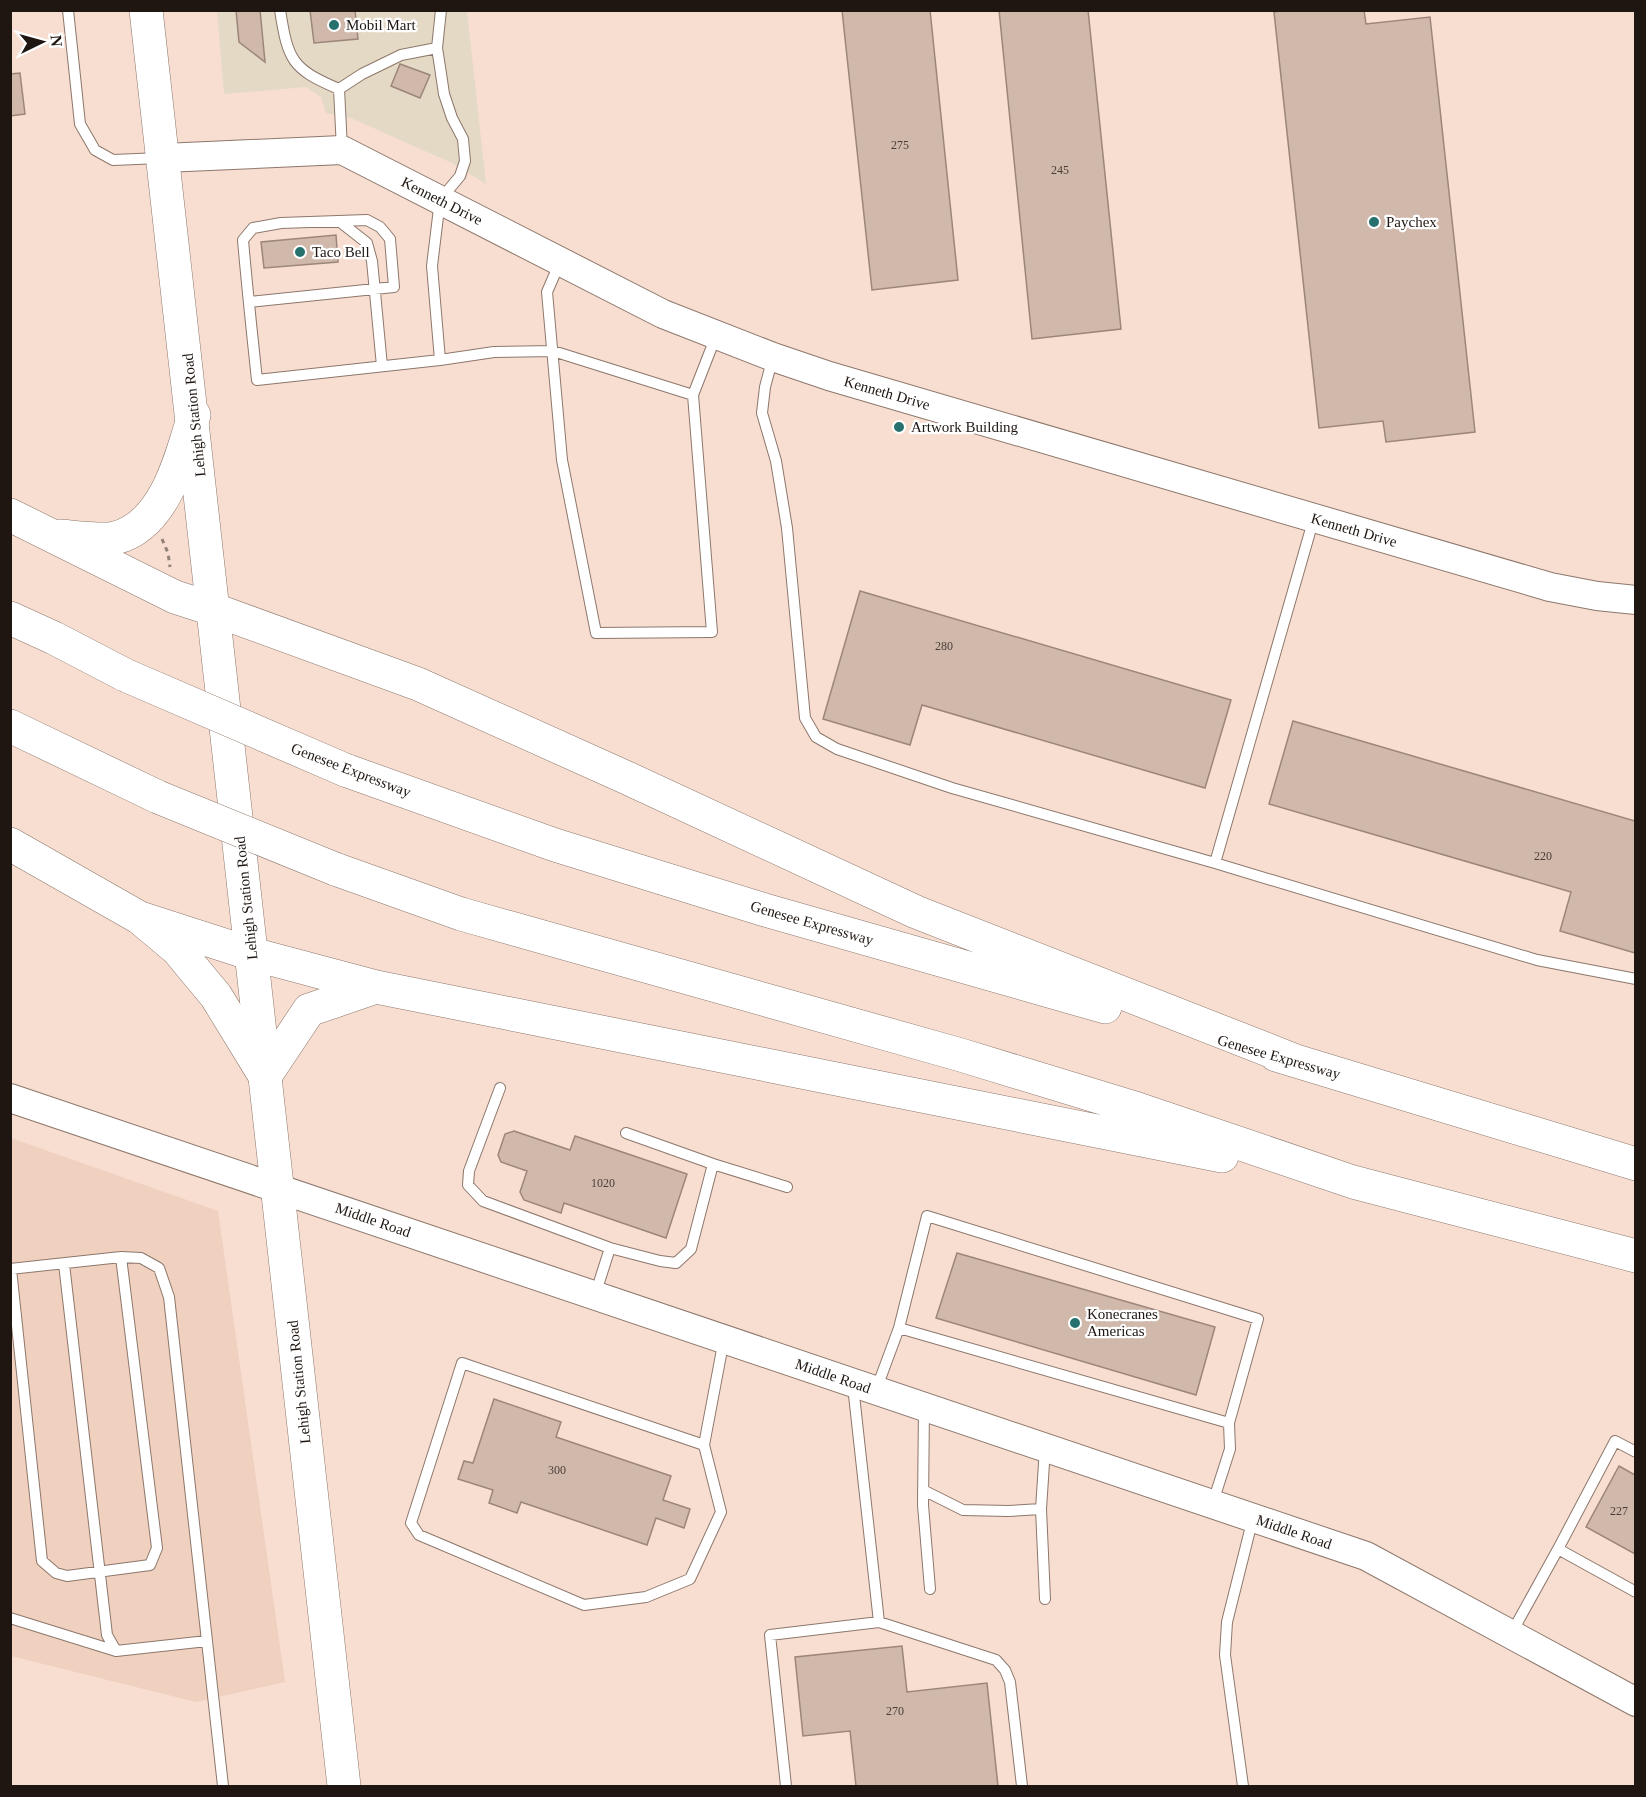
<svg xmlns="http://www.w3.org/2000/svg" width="1646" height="1797" viewBox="0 0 1646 1797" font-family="'Times New Roman',serif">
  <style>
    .commercial { fill: #e4d9c4 }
    .built { fill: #f0d0be }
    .building { fill: #d0b8ab; stroke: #9c8679; stroke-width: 1.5 }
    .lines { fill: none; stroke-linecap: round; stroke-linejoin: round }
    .lane-casing { stroke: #8d776b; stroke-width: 12 }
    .secondary-casing { stroke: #8d776b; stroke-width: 30 }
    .primary-casing { stroke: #8d776b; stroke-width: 34 }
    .highway-casing { stroke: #8d776b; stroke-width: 34 }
    .path { stroke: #938278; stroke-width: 3; stroke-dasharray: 4.5 4.5; stroke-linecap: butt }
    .lane { stroke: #fff; stroke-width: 10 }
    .secondary { stroke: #fff; stroke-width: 28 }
    .primary { stroke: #fff; stroke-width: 33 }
    .highway { stroke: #fff; stroke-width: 33 }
    .highway-bridge-casing { stroke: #8d776b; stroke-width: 34; stroke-linecap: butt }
    .highway-bridge { stroke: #fff; stroke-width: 33 }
    .poi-dot { fill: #26706d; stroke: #fff; stroke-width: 2 }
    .labels { text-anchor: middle; stroke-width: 4.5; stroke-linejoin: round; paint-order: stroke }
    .number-label { font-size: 12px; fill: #4b3e38 }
    .poi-label { font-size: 15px; fill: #1f1611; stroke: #fff; text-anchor: start }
    .street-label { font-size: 15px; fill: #1f1611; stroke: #fff }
  </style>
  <rect width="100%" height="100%" fill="#f7ded1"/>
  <path class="commercial" d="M217,11H467L486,184L452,163L351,118L326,113L321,97L306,87L224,94Z"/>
  <path class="built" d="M11,1138L218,1211L285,1682L196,1702L11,1656Z"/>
  <path class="building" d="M236,10H260L265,62L239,42Z
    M310,10H355L358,39L314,43Z
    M842,10H930L958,280L872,290Z
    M999,10H1088L1121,329L1032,339Z
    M1285,10H1364L1366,24L1430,17L1475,432L1386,442L1383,421L1319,428L1274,12Z
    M400,64L430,75L420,98L391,86Z
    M20,73L25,114L10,116V74Z
    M336,235L338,262L264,268L261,242Z
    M860,591L1231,700L1205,788L922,705L910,745L823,719Z
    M1293,721L1635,821V953L1560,931L1571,892L1269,804Z
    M514,1131L570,1150L575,1136L687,1174L666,1238L564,1203L561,1213L524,1200L520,1192L527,1171L501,1162L498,1155L505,1134Z
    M957,1253L1215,1327L1196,1395L936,1318Z
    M494,1399L561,1422L556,1437L671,1476L663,1500L690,1509L684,1528L656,1518L647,1545L521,1502L517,1513L489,1503L493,1490L458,1479L464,1461L473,1463Z
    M1619,1466L1635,1475V1554L1586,1527Z
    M902,1646L907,1692L987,1683L998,1786H856L850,1731L803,1736L795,1657Z"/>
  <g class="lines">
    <defs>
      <path id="lane" d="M68,10L80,124L95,150L113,160L161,158
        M280,10C288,61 292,69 339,89L342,149
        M339,89L362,74L401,55L437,48
        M339,221L367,243L372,261L382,366
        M560,262L547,292L562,460L596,633L712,632L693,395L716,336
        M249,302L394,287L390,239L380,227L367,220L281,223L253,228L243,240C247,287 252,333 257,380L440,360L432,266L440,200L460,176L465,161L463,139L452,118L444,94L440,67L437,48L441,10
        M773,357L765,387L762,413L776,461L787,528L805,718L816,737L837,749L952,788L1215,863L1537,960L1636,979
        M440,360L494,352L553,351L693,395
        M1215,863L1314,518
        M500,1088L469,1171L468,1185L483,1201L610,1248L595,1295
        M713,1164L787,1187
        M610,1248L660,1261L676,1263L691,1249L713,1164L626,1133
        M64,1264L107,1635L116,1651
        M10,1269L121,1257L141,1258L159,1268L169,1297L223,1786
        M11,1269L42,1561L56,1573L67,1576L150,1565L157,1548L121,1257
        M899,1328L1229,1423
        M853,1386L879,1622
        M876,1390L899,1328L927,1216L1258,1319L1229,1423L1230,1449L1213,1502
        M924,1407L923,1505L930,1589
        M704,1445L462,1363L411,1523L419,1535L584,1605L646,1597L690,1579L721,1512L704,1445L724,1339
        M1045,1448L1041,1509L1045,1599
        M923,1490L963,1510L1008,1511L1041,1509
        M1558,1549L1615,1441L1636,1452
        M10,1618L116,1651L207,1641
        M1511,1634L1558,1549L1636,1592
        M786,1786L770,1635L879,1622L996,1660L1005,1670L1010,1682L1022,1786
        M1243,1786L1225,1655L1227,1622L1253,1518"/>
      <path id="secondary" d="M164,158L342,150L663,314L773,357L829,376L1550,587L1597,596L1636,600
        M10,1098L1366,1556L1636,1702"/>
      <path id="primary" d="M146,10C217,602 278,1195 344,1786"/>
      <path id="highway" d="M10,515L175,597L215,610L418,684L625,777L916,912L1296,1061
        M60,536C73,537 103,541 115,538C165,526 181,458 194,415
        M10,618L54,638L125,675
        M10,726L158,797
        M345,770L555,845L765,910L1105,1007
        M10,844L140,918L177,949L216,996L265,1076L309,1010L376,987
        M335,869L461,914L961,1055L1138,1109L1353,1182L1636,1256
        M140,918L252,954L376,987L1222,1156
        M1276,1055L1636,1164"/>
    </defs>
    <use href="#lane" class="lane-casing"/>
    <use href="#secondary" class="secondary-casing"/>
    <use href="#primary" class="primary-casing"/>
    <use href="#highway" class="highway-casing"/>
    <path class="path" d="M162,539L168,553L170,567"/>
    <use href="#lane" class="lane"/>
    <use href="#secondary" class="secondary"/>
    <use href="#primary" class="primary"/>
    <use href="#highway" class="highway"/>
    <defs>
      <path id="highway-bridge" d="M125,675L345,770
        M158,797L335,869"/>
    </defs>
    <use href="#highway-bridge" class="highway-bridge-casing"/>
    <use href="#highway-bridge" class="highway-bridge"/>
  </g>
  <g class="poi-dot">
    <circle cx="334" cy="25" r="6"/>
    <circle cx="1374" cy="222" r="6"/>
    <circle cx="300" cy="252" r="6"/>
    <circle cx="899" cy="427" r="6"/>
    <circle cx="1075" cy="1323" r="6"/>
  </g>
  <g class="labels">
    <g class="number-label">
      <text x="900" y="149">275</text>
      <text x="1060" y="174">245</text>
      <text x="944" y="650">280</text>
      <text x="1543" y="860">220</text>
      <text x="603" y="1187">1020</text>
      <text x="557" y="1474">300</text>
      <text x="1619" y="1515">227</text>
      <text x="895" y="1715">270</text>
    </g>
    <g class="poi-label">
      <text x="346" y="30">Mobil Mart</text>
      <text x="1386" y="227">Paychex</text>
      <text x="312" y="257">Taco Bell</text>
      <text x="911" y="432">Artwork Building</text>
      <text x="1087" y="1319">Konecranes<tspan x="1087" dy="17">Americas</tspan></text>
    </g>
    <g class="street-label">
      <text transform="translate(442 201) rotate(27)" y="5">Kenneth Drive</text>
      <text transform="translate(887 393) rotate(16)" y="5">Kenneth Drive</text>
      <text transform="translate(194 415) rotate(-96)" y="5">Lehigh Station Road</text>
      <text transform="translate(1354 530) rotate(16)" y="5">Kenneth Drive</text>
      <text transform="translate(351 770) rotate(21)" y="5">Genesee Expressway</text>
      <text transform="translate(246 898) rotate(-96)" y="5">Lehigh Station Road</text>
      <text transform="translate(812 923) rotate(16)" y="5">Genesee Expressway</text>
      <text transform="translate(1279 1057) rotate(16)" y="5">Genesee Expressway</text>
      <text transform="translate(373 1220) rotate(19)" y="5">Middle Road</text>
      <text transform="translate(833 1376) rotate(19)" y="5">Middle Road</text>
      <text transform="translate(299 1382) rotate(-96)" y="5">Lehigh Station Road</text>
      <text transform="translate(1294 1532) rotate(19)" y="5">Middle Road</text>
    </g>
  </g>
  <rect width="1646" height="1797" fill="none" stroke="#1f1611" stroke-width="24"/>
  <g transform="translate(42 42) rotate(85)" stroke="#ffffff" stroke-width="4.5" paint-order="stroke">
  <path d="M0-4.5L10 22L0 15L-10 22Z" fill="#1f1611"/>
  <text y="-9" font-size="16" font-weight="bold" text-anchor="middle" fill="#1f1611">N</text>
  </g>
</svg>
